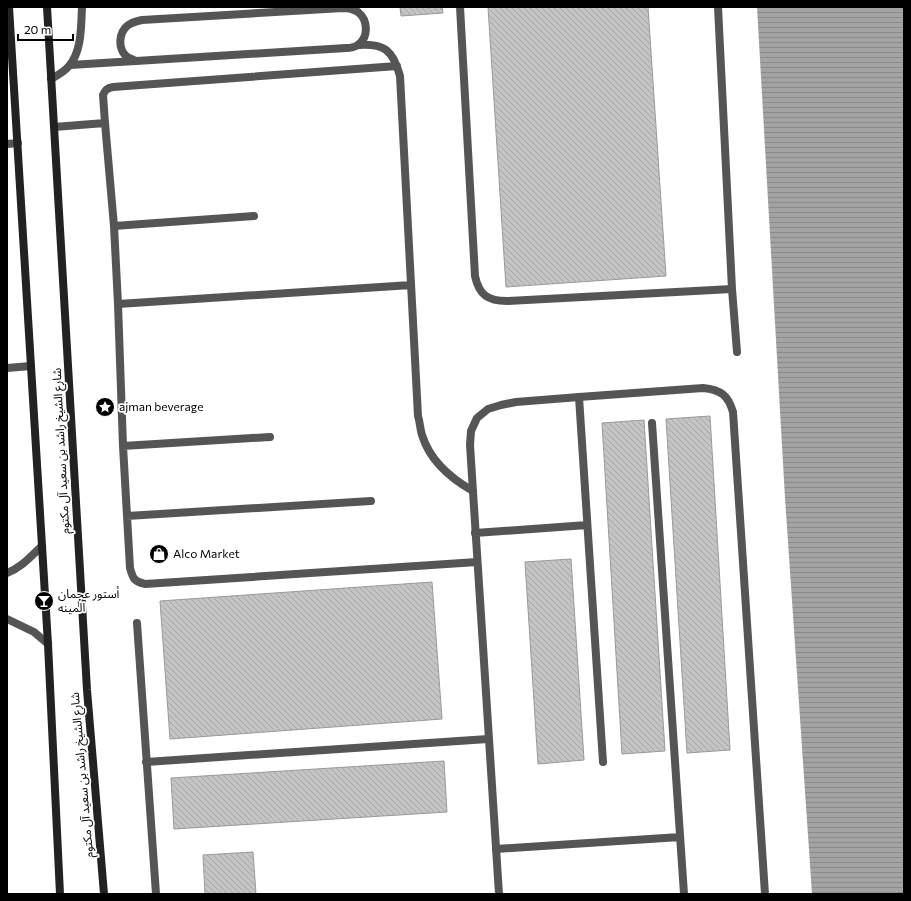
<svg xmlns="http://www.w3.org/2000/svg" width="911" height="901" viewBox="0 0 911 901" font-family="Commissioner,'Noto Sans Arabic',sans-serif">
  <style>
    .water { fill: url(#water-rules) }
    .building { fill: url(#building-back-hatch); stroke: #999 }
    .lines { fill: none; stroke-linecap: round; stroke-linejoin: round }
    .service { stroke: #555; stroke-width: 8 }
    .minor { stroke: #555; stroke-width: 8 }
    .tertiary { stroke: #555; stroke-width: 8 }
    .secondary { stroke: #222; stroke-width: 8 }
    .labels { text-anchor: middle; stroke-width: 3.5; stroke-linejoin: round; paint-order: stroke }
    .poi-label { font-size: 12px; fill: #000; stroke: #fff; text-anchor: start }
    .street-label { font-size: 12px; fill: #000; stroke: #fff }
  </style>
  <defs>
    <pattern id="water-rules" width="6" height="5" patternUnits="userSpaceOnUse"><rect width="6" height="5" fill="#a3a3a3"/><path d="M0 2.5h6" fill="none" stroke="#8b8b8b"/></pattern>
    <pattern id="building-back-hatch" width="6" height="6" patternUnits="userSpaceOnUse"><rect width="6" height="6" fill="#c4c4c4"/><path d="M-1 5l2 2M0 0l6 6M5-1l2 2" fill="none" stroke="#a7a7a7"/></pattern>
  </defs>
  <rect width="100%" height="100%" fill="#fff"/>
  <path class="water" d="M757,7H904V894H812L785,498Z"/>
  <path class="building" d="M400,7H442L443,13L401,16Z
    M488,7H648L666,276L506,287Z
    M710,416L730,750L687,753L666,419Z
    M644,420L665,751L622,754L602,423Z
    M571,559L584,760L538,764L525,562Z
    M432,582L442,719L170,739L160,601Z
    M444,761L447,812L174,829L171,778Z
    M253,852L256,894H205L203,855Z"/>
  <g class="lines">
    <path class="service" d="M460,7L475,276C479,295 488,301 507,301L732,289
      M718,7L732,289L737,352
      M343,8C348,8 353,9 358,12C368,20 369,37 358,45C355,47 350,48 346,48L136,61C132,59 128,58 125,55C118,47 119,33 127,26C132,22 137,21 142,20Z
      M358,45C384,43 393,50 400,76L418,416C420,422 420,429 422,435C430,461 450,478 473,491
      M70,65L135,61
      M397,66L113,87C107,88 105,90 103,95L105,123L114,226L118,304L123,446L130,568C133,579 134,581 145,584L477,562
      M51,79C58,75 64,72 69,66C82,51 81,26 82,7
      M54,127L105,123
      M7,144L18,143
      M114,226L254,216
      M118,304L411,285
      M7,368L31,366
      M579,397L603,762
      M652,423L684,894
      M123,446L270,437
      M127,516L371,501
      M475,533L587,525
      M137,623L156,894
      M146,762L488,739
      M496,849L680,837"/>
    <path class="minor" d="M499,894L470,445L471,431L477,418L488,409L501,405L516,402L579,397L703,388C721,390 728,395 733,412L765,894"/>
    <path class="tertiary" d="M7,573C21,568 31,556 42,546
      M7,619L34,632L48,644"/>
    <path class="secondary" d="M9,7L48,644L60,894
      M47,7L87,690L104,894"/>
  </g>
  <defs>
    <symbol id="sight-disc" viewBox="-11 -11 22 22"><circle r="9.5" fill="#000" stroke="#fff"/><path d="M0-6L1.8-2.2L6-1.7L2.9 1.2L3.7 5.4L0 3.3L-3.7 5.4L-2.9 1.2L-6-1.7L-1.8-2.2Z" fill="#fff"/></symbol>
    <symbol id="shop-disc" viewBox="-11 -11 22 22"><circle r="9.5" fill="#000" stroke="#fff"/><path d="M-5-2.5h2.3a2.7 3.5 0 0 1 5.4 0H5L5.5 6h-11ZM-1.5-2.5h3a1.5 2.3 0 0 0-3 0Z" fill="#fff"/></symbol>
    <symbol id="bar-disc" viewBox="-11 -11 22 22"><circle r="9.5" fill="#000" stroke="#fff"/><path d="M-6-5H6L.8 .8V4.5H3.5V6h-7V4.5H-.8V.8Z" fill="#fff"/></symbol>
  </defs>
  <g fill-rule="evenodd">
    <use href="#sight-disc" x="94" y="396" width="22" height="22"/>
    <use href="#shop-disc" x="148" y="543" width="22" height="22"/>
    <use href="#bar-disc" x="33" y="590" width="22" height="22"/>
  </g>
  <g class="labels">
    <g class="poi-label">
      <text x="119" y="411">ajman beverage</text>
      <text x="173" y="558">Alco Market</text>
      <text x="58" y="598">أستور عجمان<tspan x="58" dy="14">المينه</tspan></text>
    </g>
    <g class="street-label">
      <text transform="translate(61 451) rotate(-93)" y="4">شارع الشيخ راشد بن سعيد آل مكتوم</text>
      <text transform="translate(82 775) rotate(-95)" y="4">شارع الشيخ راشد بن سعيد آل مكتوم</text>
    </g>
  </g>
  <rect width="911" height="901" fill="none" stroke="#000000" stroke-width="16"/>
  <path d="M18 34v6h55v-6" fill="none" stroke="#000000" stroke-width="2"/>
  <text x="24" y="34" font-size="12" fill="#000000" stroke="#ffffff" stroke-width="3" paint-order="stroke">20 m</text>
</svg>
